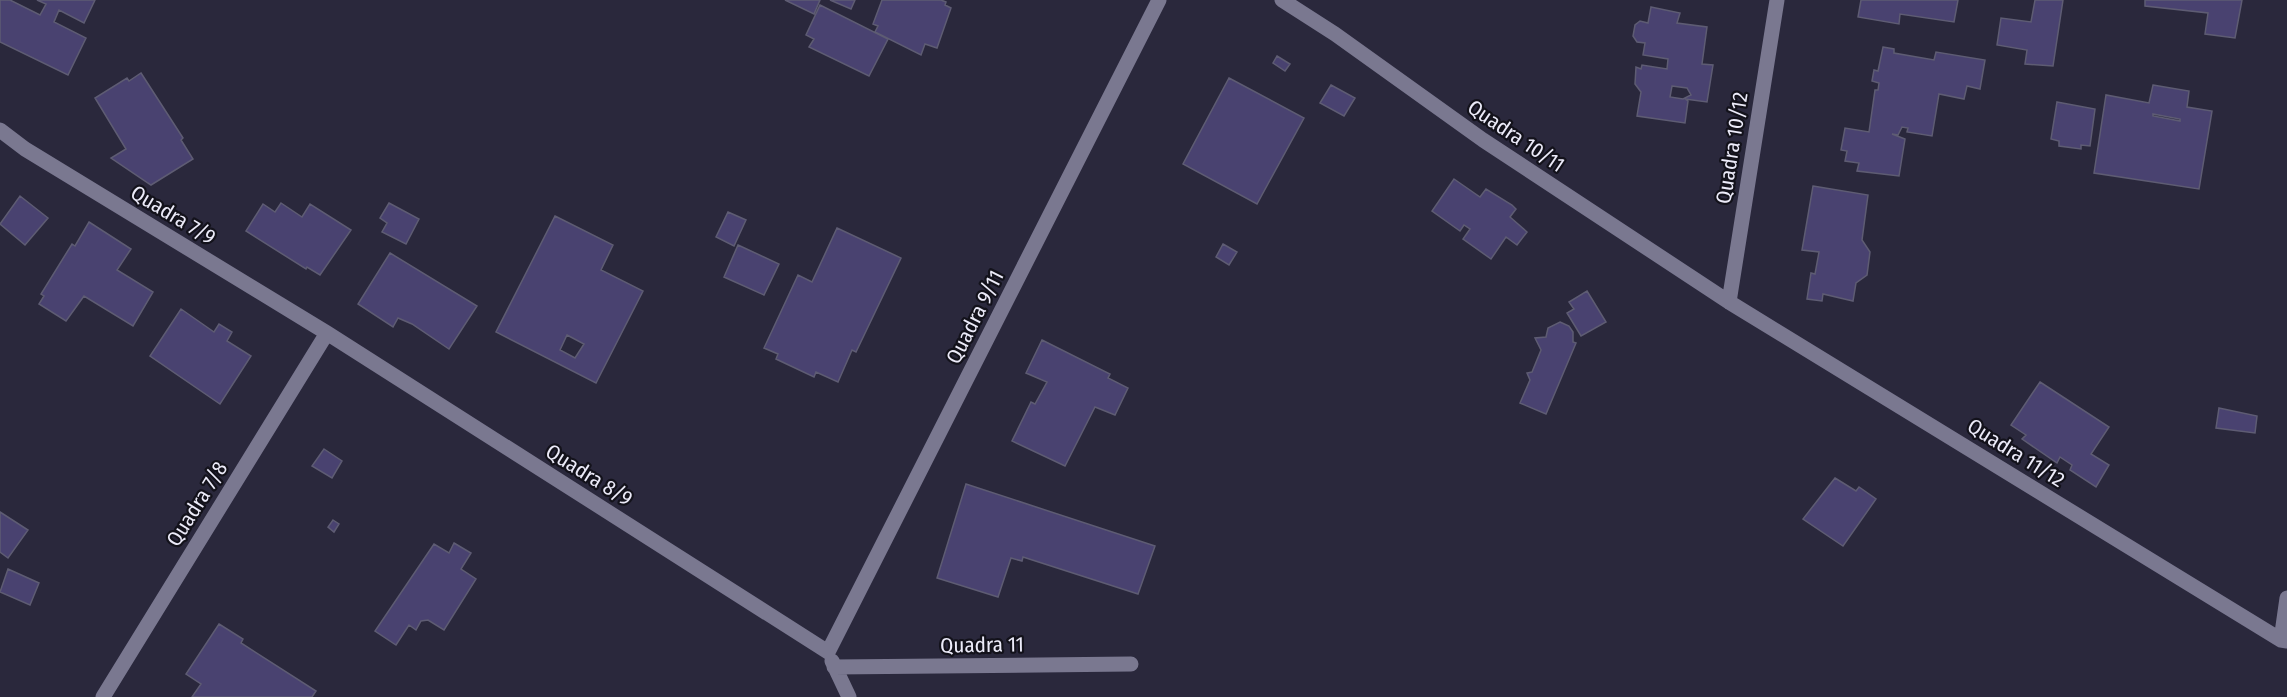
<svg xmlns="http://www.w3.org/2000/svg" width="2287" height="697" viewBox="0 0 2287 697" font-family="'Fira Sans Condensed',sans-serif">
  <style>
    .building { fill: #494270; stroke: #5e5c73; stroke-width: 1.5; fill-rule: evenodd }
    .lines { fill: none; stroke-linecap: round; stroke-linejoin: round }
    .minor { stroke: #7a7890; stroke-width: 15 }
    .labels { text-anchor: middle; stroke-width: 4.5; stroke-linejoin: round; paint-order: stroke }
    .street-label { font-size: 21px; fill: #ecebf9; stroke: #13121b }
  </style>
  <rect width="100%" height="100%" fill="#2a283c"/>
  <path class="building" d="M0,0H10L40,15L46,4L37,0H95L84,23L59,10L54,22L86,38L68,75L0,42Z
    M785,0H820L814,14Z
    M830,0H855L851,9Z
    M882,0H941L946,2L945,5L951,8L937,48L925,44L921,55L875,32L878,26L873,24Z
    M1861,0H1958L1954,22L1900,14L1899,24L1858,17Z
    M2035,0H2063L2053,66L2025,64L2027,50L1997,45L2001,18L2031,22Z
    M2145,0H2242L2235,38L2205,34L2208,13L2145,6Z
    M820,5L888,39L869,76L809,47L814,39L806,35Z
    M1651,7L1680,13L1677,23L1707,27L1702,64L1713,65L1707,102L1685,99L1688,101L1685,123L1637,116L1641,92L1635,84L1636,67L1641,69L1642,65L1667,69L1668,59L1643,55L1645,43L1637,42L1633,36L1635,25L1640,21L1648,23ZM1672,86L1687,88L1691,95L1683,99L1670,97Z
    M1883,47L1894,49V53L1934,60L1936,52L1985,60L1980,89L1967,86L1964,99L1939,94L1932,136L1907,132L1908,128L1902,127L1898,135L1892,134L1905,139L1899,176L1857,171L1859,163L1845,161L1847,151L1841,150L1845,128L1869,132L1875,90H1878L1879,83L1872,81L1874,70L1878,71Z
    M1277,56L1290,64L1285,71L1273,63Z
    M141,73L183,138L181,140L193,159L151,185L111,158L126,149L95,98L127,78L129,81Z
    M1229,78L1304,118L1257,204L1183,164Z
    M1331,85L1355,98L1344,116L1320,103Z
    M2153,85L2189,91L2187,107L2212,111L2199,189L2094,173L2106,95L2149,103ZM2153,114L2180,119V121L2153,116Z
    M2057,102L2095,109L2090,146L2081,145V149L2059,146V141L2051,139Z
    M1454,179L1480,197L1486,189L1512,205L1516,209L1510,217L1527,232L1517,245L1506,237L1491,259L1463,239L1470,229L1464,225L1460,231L1432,211Z
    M1813,186L1868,195L1862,240L1870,252L1867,275L1856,283L1853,301L1823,294L1822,301L1807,299L1811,273L1815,274L1819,252L1802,250Z
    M20,196L48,218L25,245L0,224Z
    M281,203L302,217L310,204L351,230L320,275L307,267L306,269L246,231L263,204L275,212Z
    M389,203L419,219L406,244L382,232L387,223L380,218Z
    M728,212L746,220L734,246L716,237Z
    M555,216L613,245L601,270L643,291L596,383L496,332ZM567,335L584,344L575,358L560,350Z
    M89,222L131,249L117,270L153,292L133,326L84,296L66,321L39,304L44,296L41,294L72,244L75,246Z
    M837,228L901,258L856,352L852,350L838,382L816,372L814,377L776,359L778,354L764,348L798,275L812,282Z
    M1223,244L1237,252L1229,265L1216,257Z
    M738,245L779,264L764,295L724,277Z
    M390,253L477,306L449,349L412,324L398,318L393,327L358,304Z
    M1587,291L1606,322L1581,336L1567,313L1574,309L1569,302Z
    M181,309L214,332L219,324L232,332L227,341L251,356L220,404L150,356Z
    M1560,322L1569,326L1573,332V342L1576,343L1546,414L1520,403L1530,380L1527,373L1532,372L1541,350L1535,338L1546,337L1548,328Z
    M1042,340L1110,374L1108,378L1128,388L1115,415L1095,407L1065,466L1012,441L1031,402L1035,404L1047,382L1026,373Z
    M2040,382L2109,427L2091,454L2109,465L2096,487L2070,470L2072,465L2060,457L2057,463L2022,439L2026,435L2011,425Z
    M2219,408L2257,416L2255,433L2216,428Z
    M324,449L342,461L332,478L312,466Z
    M1835,478L1856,491L1859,487L1876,499L1843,546L1803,519Z
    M966,484L1155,546L1138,594L1023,557L1022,561L1011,558L998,597L937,578Z
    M0,512L28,530L8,558L0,552Z
    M333,520L339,524L334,532L328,527Z
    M454,543L471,553L461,569L476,579L444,630L428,620L421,621L416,630L409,625L396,645L375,631L434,544L449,553Z
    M8,569L39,583L30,605L0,592Z
    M219,624L243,639L241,643L316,691L312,697H192L201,684L186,674Z"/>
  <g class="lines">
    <path class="minor" d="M1282,0L1335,34L1483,140L1729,302L2281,640L2287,641
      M0,130L25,149L327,333L828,652
      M1729,302L1777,0
      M2281,640L2287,598
      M828,652L1159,0
      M832,661L849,697
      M834,667L1131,664
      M103,697L327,333"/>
  </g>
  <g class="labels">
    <g class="street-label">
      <text transform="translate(1516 136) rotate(34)" y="7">Quadra 10/11</text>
      <text transform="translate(1732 148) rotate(-81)" y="7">Quadra 10/12</text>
      <text transform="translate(173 215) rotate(31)" y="7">Quadra 7/9</text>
      <text transform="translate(975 317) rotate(-63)" y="7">Quadra 9/11</text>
      <text transform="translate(2016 453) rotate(32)" y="7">Quadra 11/12</text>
      <text transform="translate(589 475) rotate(32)" y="7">Quadra 8/9</text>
      <text transform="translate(197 504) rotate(-58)" y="7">Quadra 7/8</text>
      <text transform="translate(982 645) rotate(-1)" y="7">Quadra 11</text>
    </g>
  </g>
</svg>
